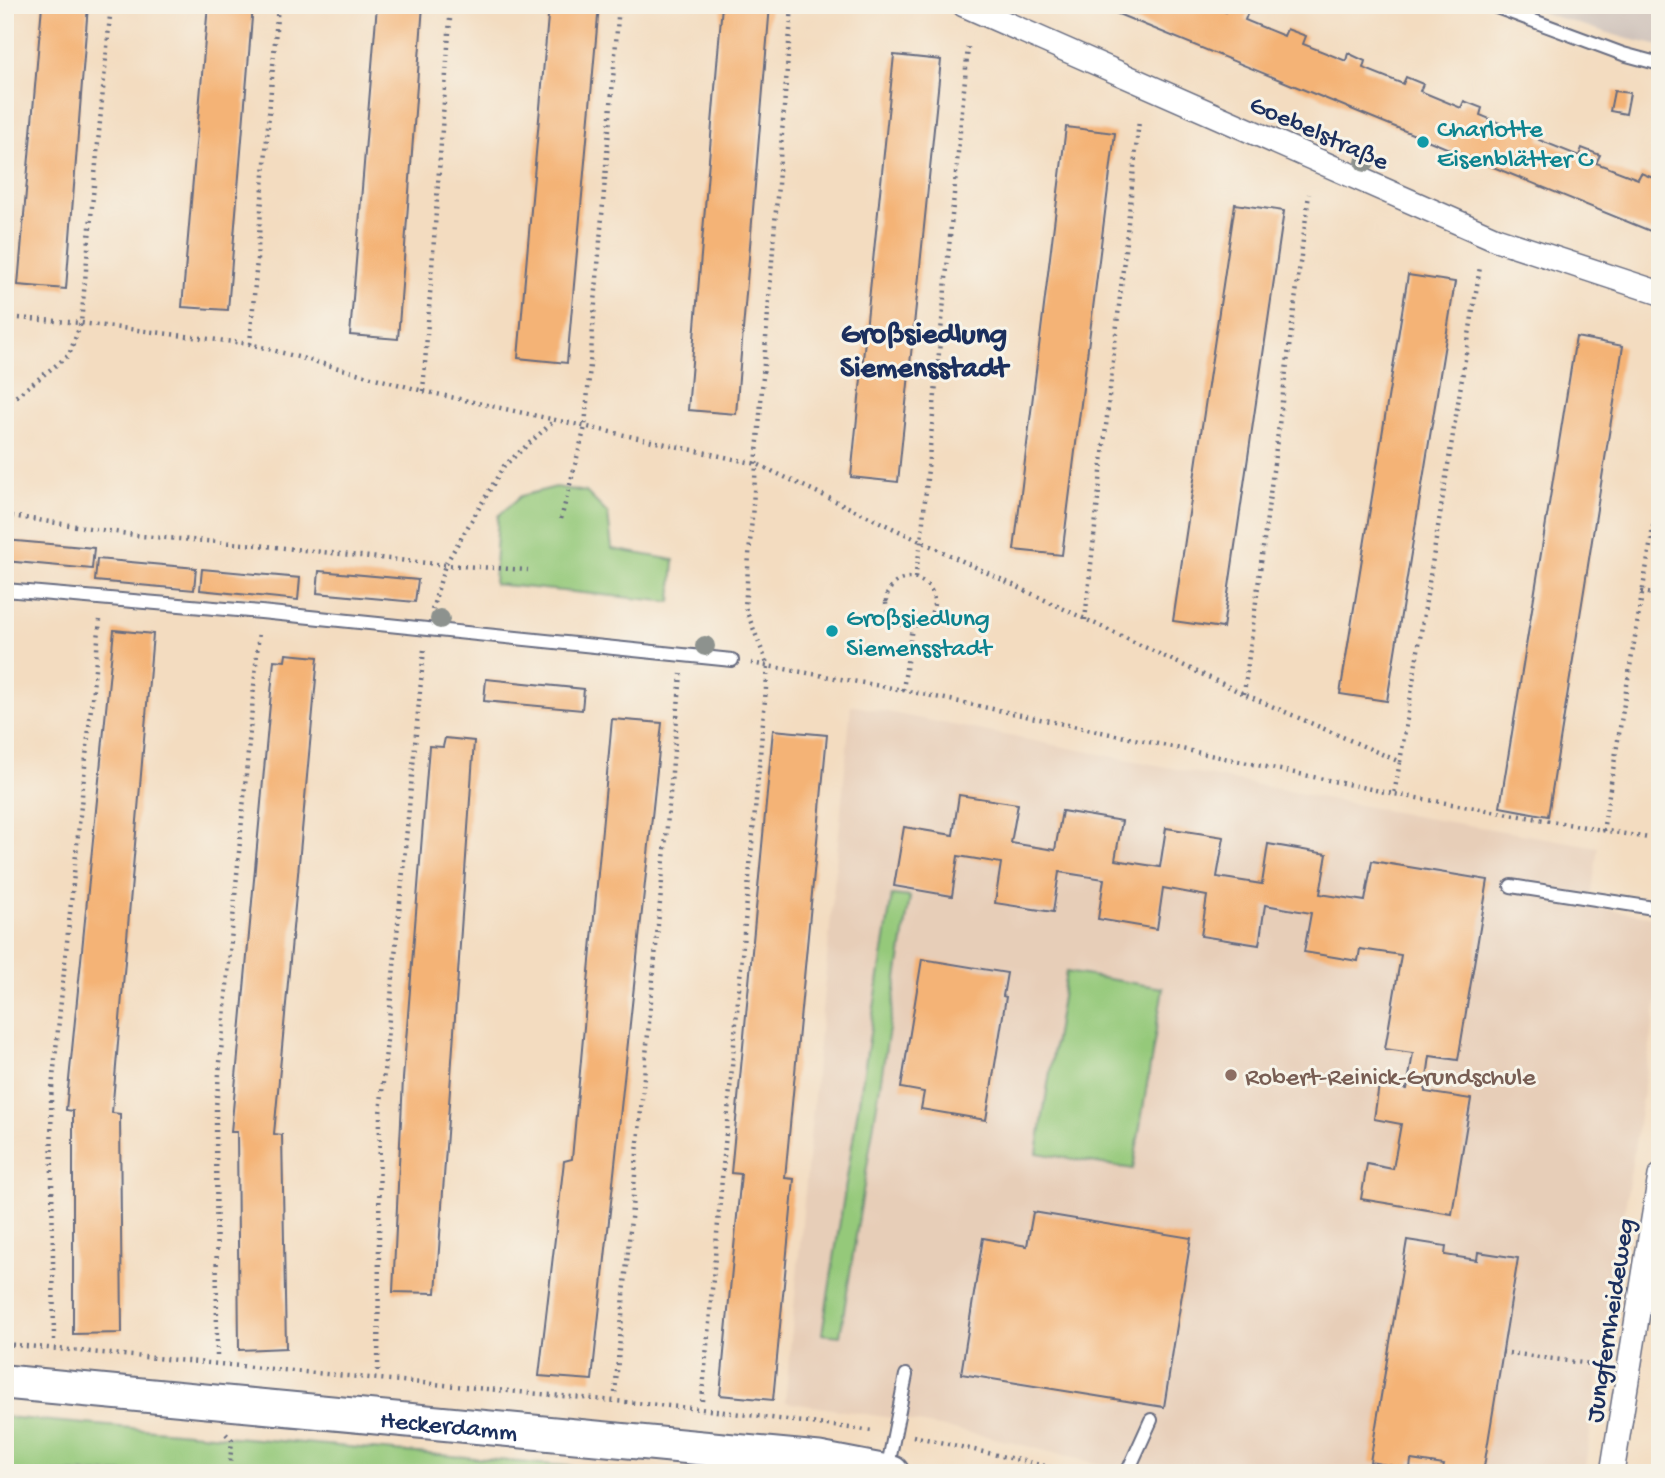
<svg xmlns="http://www.w3.org/2000/svg" width="1665" height="1478" viewBox="0 0 1665 1478" font-family="'Gochi Hand',sans-serif">
  <style>
    .built { fill: #e7ceb8 }
    .industrial { fill: #cec1b9 }
    .green { fill: #95c97a; stroke: #587c6c; stroke-width: 2 }
    .building { fill: #f4b376 }
    .lines { fill: none; stroke-linecap: round; stroke-linejoin: round }
    .lane-casing { stroke: #676c80; stroke-width: 16 }
    .street-casing { stroke: #676c80; stroke-width: 26 }
    .secondary-casing { stroke: #676c80; stroke-width: 37 }
    .path { stroke: #676c80; stroke-width: 4.5; stroke-dasharray: 2 5; stroke-linecap: butt }
    .lane { stroke: #fff; stroke-width: 12 }
    .street { stroke: #fff; stroke-width: 23 }
    .secondary { stroke: #fff; stroke-width: 33 }
    .tree { fill: #8d928e }
    .culture-dot { fill: #0f9aa8; stroke: #f7f3e8; stroke-width: 2.5 }
    .education-dot { fill: #8d6e63; stroke: #f7f3e8; stroke-width: 2.5 }
    .labels { text-anchor: middle; stroke-width: 6; stroke-linejoin: round; paint-order: stroke }
    .culture-label { font-size: 26px; fill: #0d838f; stroke: #f7f3e8; text-anchor: start }
    .street-label { font-size: 26px; fill: #1b2f5e; stroke: #f7f3e8 }
    .education-label { font-size: 26px; fill: #785e54; stroke: #f7f3e8; text-anchor: start }
    .quarter-label { font-size: 30px; font-weight: bold; fill: #1b2f5e; stroke: #f7f3e8 }
  </style>
  <rect width="100%" height="100%" fill="#f7f3e8"/>
  <filter id="ink" filterUnits="userSpaceOnUse"><feTurbulence type="fractalNoise" baseFrequency=".0143" numOctaves="2"/><feDisplacementMap in="SourceGraphic" scale="14" xChannelSelector="R" yChannelSelector="G"/><feConvolveMatrix kernelMatrix="1 2 1 2 8 2 1 2 1" color-interpolation-filters="sRGB"/></filter>
  <filter id="wash" filterUnits="userSpaceOnUse"><feTurbulence type="fractalNoise" baseFrequency=".00686" numOctaves="4" result="noise"/><feDisplacementMap in="SourceGraphic" scale="28" xChannelSelector="R" yChannelSelector="G"/><feGaussianBlur stdDeviation="1.57" result="paint"/><feColorMatrix in="noise" values="0 0 0 0 0 0 0 0 0 0 0 0 0 0 0 0 0 1.4 0 .05"/><feComposite in="paint" operator="in"/></filter>
  <g filter="url(#wash)">
    <rect width="100%" height="100%" fill="#f3dcc0"/>
    <path class="built" d="M851,705L1420,817L1598,847L1590,906L1660,918V982L1584,1473H1134L990,1437L898,1419L785,1402Z"/>
    <path class="industrial" d="M1517,5H1660V46L1628,39Z"/>
    <path class="green" d="M556,487L586,492L608,514L612,549L674,560L671,602L494,584L498,516L521,496Z
      M892,895L910,897L840,1336L822,1334Z
      M1066,972L1163,988L1133,1169L1037,1153Z
      M5,1417L646,1473H5Z"/>
    <g id="blocks">
      <path class="building" d="M42,5H88L66,289L18,285Z
        M208,5H253L228,310L182,307Z
        M377,5H423L398,339L350,335Z
        M549,5H599L567,363L518,358Z
        M722,5H770L736,414L688,410Z
        M1096,5H1209L1226,12L1230,5L1248,12L1245,20L1284,36L1287,29L1306,36L1303,44L1346,61L1348,53L1365,61L1363,68L1403,84L1406,77L1423,84L1420,91L1461,108L1464,101L1482,108L1480,115L1521,132L1523,125L1533,128L1541,132L1539,140L1579,156L1582,148L1600,155L1596,163L1638,179L1641,173L1658,180L1654,186L1660,189V235Z
        M894,55L941,60L898,482L851,477Z
        M1614,91L1630,93L1626,114L1610,111Z
        M1066,127L1115,133L1062,555L1014,550Z
        M1235,204L1284,211L1223,628L1173,621Z
        M1408,275L1455,282L1387,701L1340,694Z
        M1576,337L1623,346L1548,816L1500,807Z
        M5,540L94,548L92,569L5,561Z
        M97,559L196,568L194,590L95,581Z
        M202,569L300,578L298,600L200,590Z
        M319,571L418,580L415,602L317,593Z
        M114,630L153,634L112,1113L120,1114L122,1333L73,1334V1111L66,1110Z
        M286,654L318,657L274,1134L282,1135L286,1348L239,1350L237,1132H231L274,660L285,661Z
        M486,679L584,689L582,710L484,701Z
        M612,719L662,723L592,1380L539,1376L564,1161L572,1159Z
        M773,730L827,735L785,1178L794,1179L773,1400L720,1395L741,1174L731,1173Z
        M445,738L474,741L436,1293L393,1292L403,1079L429,746L443,747Z
        M959,795L1018,804L1011,843L1055,850L1062,811L1122,821L1115,860L1160,867L1166,828L1224,837L1217,877L1262,884L1268,844L1327,854L1320,894L1365,901L1372,861L1488,880L1458,1060L1430,1056L1425,1092L1471,1099L1452,1214L1361,1199L1367,1164L1393,1169L1401,1124L1374,1119L1379,1085L1407,1089L1413,1053L1385,1049L1401,955L1360,949L1358,961L1304,952L1311,913L1265,905L1259,945L1201,936L1207,896L1163,888L1157,929L1098,919L1104,879L1059,872L1053,912L995,903L1001,863L958,856L952,896L894,886L904,827L953,835Z
        M922,959L1007,973L1003,996L1006,997L986,1120L921,1109L924,1092L901,1088Z
        M1033,1212L1191,1238L1164,1407L961,1374L983,1238L1027,1246Z
        M1407,1240L1446,1246L1445,1255L1477,1260L1478,1252L1518,1258L1483,1473H1442L1444,1465L1411,1460L1410,1469L1370,1462Z"/>
    </g>
  </g>
  <g filter="url(#ink)">
    <use href="#blocks" fill-opacity="0" stroke="#676c80" stroke-width="2"/>
    <g class="lines">
      <defs>
        <path id="lane" d="M1491,5L1623,54L1660,64
          M5,590L261,612L732,660
          M1511,886L1660,909
          M887,1471L906,1375
          M1127,1473L1151,1420"/>
        <path id="street" d="M964,5L1496,239L1660,293
          M1612,1473L1660,1176"/>
        <g id="secondary">
          <path id="s1" d="M5,1382L819,1459L892,1473"/>
        </g>
      </defs>
      <use href="#lane" class="lane-casing"/>
      <use href="#street" class="street-casing"/>
      <use href="#secondary" class="secondary-casing"/>
      <path class="path" d="M5,317L81,323L250,344L423,391L757,464L1244,694L1400,762L1394,794
        M250,344L278,5
        M423,391L451,5
        M5,405L69,355L81,323L111,5
        M5,515L141,536L257,545L445,565L528,570
        M561,519L585,427L619,5
        M886 602a24 24 0 1 1 48 0a24 24 0 1 1-48 0Z
        M915,578L921,542L968,47
        M1641,592L1660,595
        M432,610L445,565L504,466L555,420
        M1085,620L1139,121
        M751,663L903,690L1394,794L1660,840
        M903,690L912,627
        M1244,694L1309,194
        M1400,762L1480,267
        M1603,831L1660,485
        M54,1340L51,1098L100,620
        M5,1344L701,1409L873,1431
        M1502,1352L1605,1366
        M217,1356L216,1107L259,631
        M378,1371L380,1114L424,649
        M615,1393L681,674
        M702,1401L768,666L745,607L792,5
        M226,1434L232,1440L229,1473
        M913,1436L1076,1473"/>
      <use href="#lane" class="lane"/>
      <use href="#street" class="street"/>
      <use href="#secondary" class="secondary"/>
    </g>
    <g class="tree">
      <circle cx="1365" cy="162" r="10"/>
      <circle cx="440" cy="619" r="10"/>
      <circle cx="705" cy="646" r="10"/>
    </g>
  </g>
  <g class="culture-dot">
    <circle cx="1423" cy="142" r="7"/>
    <circle cx="832" cy="631" r="7"/>
  </g>
  <circle class="education-dot" cx="1231" cy="1075" r="7"/>
  <g class="labels">
    <g class="culture-label">
      <text x="1437" y="136">Charlotte<tspan x="1437" dy="30">Eisenblätter C</tspan></text>
      <text x="846" y="625">Großsiedlung<tspan x="846" dy="30">Siemensstadt</tspan></text>
    </g>
    <g class="street-label">
      <text transform="translate(1320 131) rotate(24)" y="9">Goebelstraße</text>
      <text transform="translate(1608 1320) rotate(-81)" y="9">Jungfernheideweg</text>
      <text dy="9" stroke="none"><textPath href="#s1" startOffset="446">Heckerdamm</textPath></text>
    </g>
    <g class="education-label">
      <text x="1245" y="1084">Robert-Reinick-Grundschule</text>
    </g>
    <g class="quarter-label">
      <text x="924" y="342">Großsiedlung<tspan x="924" dy="34">Siemensstadt</tspan></text>
    </g>
  </g>
  <rect width="1665" height="1478" fill="none" stroke="#f7f3e8" stroke-width="28"/>
</svg>
